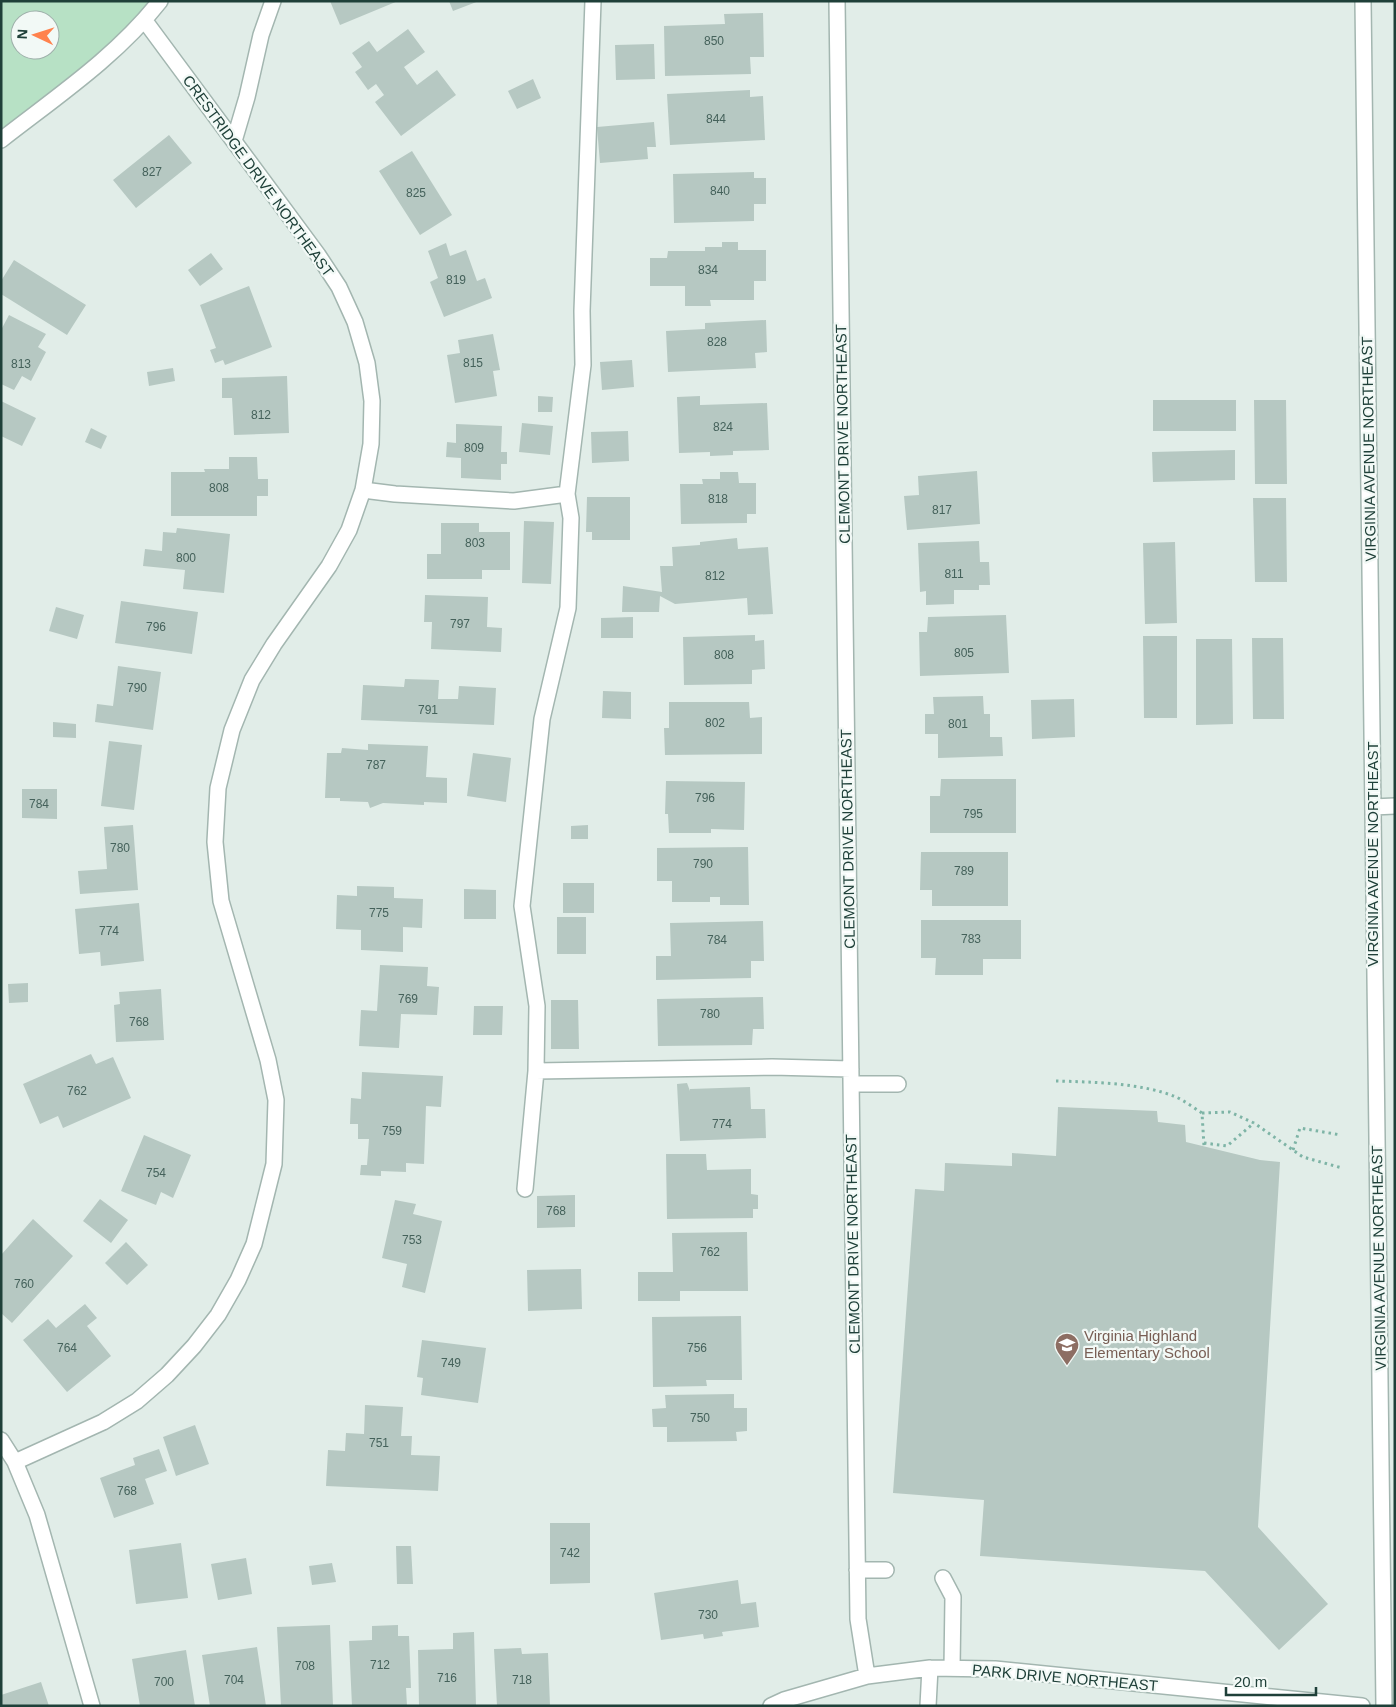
<svg xmlns="http://www.w3.org/2000/svg" width="1396" height="1707" viewBox="0 0 1396 1707" font-family="Helvetica,sans-serif">
  <style>
    .green { fill: #b7e1c5; fill-rule: evenodd }
    .building { fill: #b6c8c2 }
    .lines { fill: none; stroke-linecap: round; stroke-linejoin: round }
    .minor-casing { stroke: #a3b6b0; stroke-width: 18 }
    .path { stroke: #7eb4a6; stroke-width: 3; stroke-dasharray: 2.5 4; stroke-linecap: butt }
    .minor { stroke: #fff; stroke-width: 15 }
    .labels { text-anchor: middle; stroke-width: 4.5; stroke-linejoin: round; paint-order: stroke }
    .number-label { font-size: 12px; fill: #45625b }
    .street-label { font-size: 15px; fill: #1f4039; stroke: #f2f9f6 }
    .education-label { font-size: 15px; fill: #785e54; stroke: #f2f9f6; text-anchor: start }
  </style>
  <rect width="100%" height="100%" fill="#e1ede8"/>
  <path class="green" d="M1,1H161L115,49L1,130ZM20,20H50V50H20Z"/>
  <path class="building" d="M330,1H398L340,25Z
    M449,1H479L453,11Z
    M763,13L764,57H750L751,74L665,76L664,26L725,24L724,14Z
    M408,29L425,52L404,67L417,85L437,70L456,95L401,136L375,102L384,95L376,84L368,90L355,72L362,67L352,53L369,41L377,52Z
    M654,44L655,79L616,80L615,45Z
    M533,79L541,98L517,109L508,91Z
    M750,90V97L763,96L765,140L670,145L667,94Z
    M654,122L656,147H647L648,159L600,163L597,127Z
    M169,135L192,163L136,208L113,180Z
    M412,151L452,215L420,235L379,171Z
    M754,172V178H766V204H754V221L674,223L673,174Z
    M722,242H738V250H766V281H754V300H710L711,306H685V286H650V258H667L668,251H705V247H722Z
    M446,243L450,256L466,250L477,281L485,278L492,298L444,317L430,282L438,278L428,251Z
    M211,253L223,269L200,286L188,270Z
    M14,260L86,305L67,335L1,294V281Z
    M249,286L272,347L225,365L223,360L215,363L210,350L216,348L200,305Z
    M9,315L46,334L38,347L46,352L31,381L22,376L14,390L1,384V330Z
    M766,320L767,352L755,353L756,368L668,372L666,331L705,329V323Z
    M493,334L500,370L493,371L497,396L455,403L447,355L460,353L458,340Z
    M632,360L634,387L602,390L600,362Z
    M173,368L175,381L149,386L147,372Z
    M287,376L289,433L234,435L232,398H222V378Z
    M538,396L553,397L552,412H538Z
    M700,396V405L767,403L769,450L733,451V455L710,456V452L679,453L677,397Z
    M1153,400H1236V431H1153Z
    M1254,400H1286L1287,484H1255Z
    M1,401L36,418L22,446L1,436Z
    M522,423L553,426L550,455L519,452Z
    M456,424L502,426L501,452H507V464H501V480L461,478V458L446,457L447,442L456,443Z
    M91,428L107,436L101,449L85,442Z
    M628,431L629,461L592,463L591,432Z
    M1235,450V480L1153,482L1152,452Z
    M229,457H257L258,479H268V496H257V516H171V472H205L204,469H229Z
    M977,471L980,524L907,530L904,496L919,495L918,476Z
    M720,472H738L739,483H756V514H747V523L681,524L680,484H703L702,479H720Z
    M587,497H630V540H592V532H586Z
    M1253,498H1286L1287,582H1255Z
    M524,521L554,522L551,584L522,583Z
    M441,523H479V532H510V570H482V579H427V554H441Z
    M177,528L230,534L224,593L183,589L185,570L143,566L145,549L162,551L163,532L176,533Z
    M737,538L738,549L768,547L773,614L748,615L747,598L675,604L660,596L659,612H622L623,586L662,592L660,566H673L672,547L700,545V542Z
    M979,541L980,562H989L990,585H979V590H954V604L926,605V591L920,592L918,543Z
    M1175,542L1177,623L1145,624L1143,543Z
    M425,595L488,597L487,627L502,628L501,652L431,649L432,622H424Z
    M121,601L198,612L192,654L115,643Z
    M56,607L84,615L77,639L49,631Z
    M1006,615L1009,673L920,676L919,632H927L928,617Z
    M633,617V638H601V618Z
    M755,635V641L764,640L765,669L752,670V684L684,685L683,637Z
    M1143,636H1177V718H1144Z
    M1252,638H1283L1284,719H1253Z
    M1196,639H1232L1233,724L1196,725Z
    M118,666L161,672L153,730L95,722L97,704L113,706Z
    M405,679L439,680L438,699H458L459,686L496,688L494,725L361,720L363,685L404,687Z
    M603,691L631,692V719L602,718Z
    M983,696L984,714H990V737H1002L1003,756L938,758V734H925V714H934L933,697Z
    M1074,699L1075,737L1032,739L1031,700Z
    M669,702H749L750,718L762,717V754L665,755L664,728H669Z
    M53,722L76,724V738L53,737Z
    M109,741L142,745L134,810L101,806Z
    M368,744L428,746L426,777L447,778V803L424,802V805L383,803L370,808L368,802L340,801V798H325L327,753H341L342,748L368,750Z
    M473,753L511,758L506,802L467,796Z
    M941,779H1016V833H930V796H940Z
    M666,781L745,782L744,830L711,829V833H669L668,814H665Z
    M22,789H57V819L22,818Z
    M133,825L138,890L80,894L78,871L107,869L104,827Z
    M588,825V839H571V826Z
    M748,847L749,905H720V897H710V902H672V881H657V848Z
    M921,852H1008V906H932V890H920Z
    M563,883H594V913H563Z
    M357,886L394,887V898L423,899L422,928L403,927V952L361,950V930L336,929L337,895L357,896Z
    M464,889L496,890V919H464Z
    M139,903L144,961L101,966L100,952L79,954L75,909Z
    M557,917H586V954H557Z
    M921,920H1021V959H983V975H935L936,958H921Z
    M763,921L764,961H751V978L656,980V956H671L670,923Z
    M380,965L428,967L427,986L439,987L437,1015L401,1014L399,1048L359,1046L361,1010L377,1011Z
    M28,983V1002L9,1003L8,984Z
    M161,989L164,1040L116,1042L114,1005L120,1004L119,992Z
    M763,997L764,1029H753L752,1045L658,1046L657,999Z
    M551,1000H578L579,1049H551Z
    M474,1006H503L502,1035H473Z
    M91,1054L96,1064L113,1057L131,1098L63,1128L58,1116L40,1124L23,1084Z
    M362,1072L443,1076L441,1107L426,1106L424,1164L406,1163V1172L381,1171V1176L360,1175L361,1165H367L369,1139H358V1124H350L351,1098L361,1099Z
    M687,1083L690,1091V1089L750,1087L751,1109H765L766,1138L680,1141L677,1084Z
    M1058,1107L1157,1111L1158,1122L1185,1125L1186,1142L1260,1160L1280,1162L1258,1527L1328,1604L1279,1650L1205,1571L980,1556L984,1500L893,1493L915,1189L944,1191L945,1163L1012,1166V1153L1056,1156Z
    M144,1135L191,1155L173,1198L161,1192L156,1205L121,1191Z
    M666,1154H706L707,1170L751,1169V1194L758,1195V1209H753V1218L667,1219Z
    M575,1195V1227L537,1228V1196Z
    M100,1199L128,1220L111,1243L83,1221Z
    M395,1200L416,1204L413,1214L442,1221L425,1293L402,1287L407,1264L382,1258Z
    M33,1219L73,1256L12,1323L1,1313V1255Z
    M747,1232L748,1291H680V1301H638V1272H673L672,1233Z
    M126,1242L148,1265L127,1285L105,1263Z
    M581,1269L582,1309L528,1311L527,1270Z
    M85,1304L97,1318L87,1326L111,1356L67,1392L23,1340L48,1319L56,1328Z
    M741,1316L742,1380H706L707,1386L653,1387L652,1317Z
    M422,1340L486,1348L478,1403L421,1395L423,1378L417,1377Z
    M734,1394V1408H747V1431L736,1432L737,1441L667,1442V1427H653L652,1409L666,1408L665,1395Z
    M365,1405L403,1407L401,1436H412L411,1455L440,1456L438,1491L326,1486L328,1450L345,1451L346,1433L364,1434Z
    M195,1425L209,1464L176,1476L163,1437Z
    M159,1449L167,1471L145,1479L154,1504L114,1518L100,1478L135,1465L133,1458Z
    M550,1523H590V1583L550,1584Z
    M181,1543L188,1598L136,1604L129,1550Z
    M396,1546H411L413,1584H397Z
    M246,1558L252,1594L218,1600L211,1564Z
    M332,1563L336,1582L312,1585L309,1566Z
    M738,1580L741,1604L756,1602L759,1627L722,1632L723,1636L704,1639L703,1634L661,1640L654,1593Z
    M330,1625L333,1706H281L277,1627Z
    M398,1625V1636H409L411,1688H406L407,1706H352L349,1641L372,1640V1626Z
    M474,1632L476,1706H419L418,1650L453,1649V1633Z
    M257,1647L266,1706H210L202,1655Z
    M521,1648L522,1654L548,1653L550,1706H497L494,1649Z
    M186,1650L195,1706H140L132,1659Z
    M41,1682L49,1706H1V1695Z"/>
  <g class="lines">
    <defs>
      <path id="minor" d="M837,1L858,1619L867,1676
        M1363,1L1384,1706
        M1,140C56,97 116,57 160,1
        M234,141L247,97L261,35L273,1
        M363,490L395,494L514,501L567,494
        M1373,807L1395,806
        M536,1071L537,1006L522,906L542,719L568,608L571,518L567,494L583,365L582,311L593,1
        M851,1084H898
        M525,1189L536,1071L772,1067L851,1069
        M1,1440L15,1462L37,1515L92,1706
        M15,1462L103,1422L137,1401L167,1375L194,1346L218,1315L238,1280L254,1244L274,1164L276,1100L268,1060L221,901L215,842L218,788L232,730L252,680L274,644L329,566L349,530L363,490L371,444L372,401L367,363L355,322L339,287L318,255L145,21
        M857,1570H886
        M943,1578L953,1597L952,1668
        M771,1706L784,1700L867,1676L930,1668L995,1669L1362,1706
        M928,1706L930,1668"/>
    </defs>
    <use href="#minor" class="minor-casing"/>
    <path class="path" d="M1056,1081C1092,1082 1143,1083 1176,1097C1185,1101 1194,1108 1202,1113L1204,1146
      M1202,1113L1230,1112L1254,1123L1303,1157L1342,1168
      M1204,1143L1227,1146L1254,1123
      M1293,1150L1300,1128L1341,1135"/>
    <use href="#minor" class="minor"/>
  </g>
  <defs>
    <symbol id="school-pin" viewBox="-11 -11 22 30"><path d="M0 17L-7.5 6A9.5 9.5 0 1 1 7.5 6Z" fill="#8d6e63" stroke="#f2f9f6"/><path d="M0-5L7-2L0 1L-7-2ZM-4 1L0 2.5L4 1V4Q0 6-4 4Z" fill="#fff"/></symbol>
  </defs>
  <g fill-rule="evenodd">
    <use href="#school-pin" x="1053" y="1331" width="28" height="38"/>
  </g>
  <g class="labels">
    <g class="number-label">
      <text x="714" y="45">850</text>
      <text x="716" y="123">844</text>
      <text x="152" y="176">827</text>
      <text x="720" y="195">840</text>
      <text x="416" y="197">825</text>
      <text x="708" y="274">834</text>
      <text x="456" y="284">819</text>
      <text x="717" y="346">828</text>
      <text x="473" y="367">815</text>
      <text x="21" y="368">813</text>
      <text x="261" y="419">812</text>
      <text x="723" y="431">824</text>
      <text x="474" y="452">809</text>
      <text x="219" y="492">808</text>
      <text x="718" y="503">818</text>
      <text x="942" y="514">817</text>
      <text x="475" y="547">803</text>
      <text x="186" y="562">800</text>
      <text x="954" y="578">811</text>
      <text x="715" y="580">812</text>
      <text x="460" y="628">797</text>
      <text x="156" y="631">796</text>
      <text x="964" y="657">805</text>
      <text x="724" y="659">808</text>
      <text x="137" y="692">790</text>
      <text x="428" y="714">791</text>
      <text x="715" y="727">802</text>
      <text x="958" y="728">801</text>
      <text x="376" y="769">787</text>
      <text x="705" y="802">796</text>
      <text x="39" y="808">784</text>
      <text x="973" y="818">795</text>
      <text x="120" y="852">780</text>
      <text x="703" y="868">790</text>
      <text x="964" y="875">789</text>
      <text x="379" y="917">775</text>
      <text x="109" y="935">774</text>
      <text x="971" y="943">783</text>
      <text x="717" y="944">784</text>
      <text x="408" y="1003">769</text>
      <text x="710" y="1018">780</text>
      <text x="139" y="1026">768</text>
      <text x="77" y="1095">762</text>
      <text x="722" y="1128">774</text>
      <text x="392" y="1135">759</text>
      <text x="156" y="1177">754</text>
      <text x="556" y="1215">768</text>
      <text x="412" y="1244">753</text>
      <text x="710" y="1256">762</text>
      <text x="24" y="1288">760</text>
      <text x="67" y="1352">764</text>
      <text x="697" y="1352">756</text>
      <text x="451" y="1367">749</text>
      <text x="700" y="1422">750</text>
      <text x="379" y="1447">751</text>
      <text x="127" y="1495">768</text>
      <text x="570" y="1557">742</text>
      <text x="708" y="1619">730</text>
      <text x="380" y="1669">712</text>
      <text x="305" y="1670">708</text>
      <text x="447" y="1682">716</text>
      <text x="234" y="1684">704</text>
      <text x="522" y="1684">718</text>
      <text x="164" y="1686">700</text>
    </g>
    <g class="street-label">
      <text transform="translate(258 176) rotate(54)" y="5">CRESTRIDGE DRIVE NORTHEAST</text>
      <text transform="translate(843 434) rotate(-91)" y="5">CLEMONT DRIVE NORTHEAST</text>
      <text transform="translate(1369 449) rotate(-91)" y="5">VIRGINIA AVENUE NORTHEAST</text>
      <text transform="translate(848 839) rotate(-91)" y="5">CLEMONT DRIVE NORTHEAST</text>
      <text transform="translate(1373 854) rotate(-90)" y="5">VIRGINIA AVENUE NORTHEAST</text>
      <text transform="translate(853 1244) rotate(-91)" y="5">CLEMONT DRIVE NORTHEAST</text>
      <text transform="translate(1379 1258) rotate(-91)" y="5">VIRGINIA AVENUE NORTHEAST</text>
      <text transform="translate(1065 1678) rotate(5)" y="5">PARK DRIVE NORTHEAST</text>
    </g>
    <g class="education-label">
      <text x="1084" y="1341">Virginia Highland<tspan x="1084" dy="17">Elementary School</tspan></text>
    </g>
  </g>
  <rect width="1396" height="1707" fill="none" stroke="#1f4039" stroke-width="5"/>
  <g transform="translate(35 35) rotate(274)"><circle r="24" fill="#f2f9f6" stroke="#9eafaa"/>
  <path d="M0-4L9 19L0 12L-9 19Z" fill="#ff824d"/>
  <text y="-8" font-size="14" font-weight="bold" text-anchor="middle" fill="#1f4039">N</text>
  </g>
  <path d="M1226 1687v8h90v-8" fill="none" stroke="#1f4039" stroke-width="2.5"/>
  <text x="1234" y="1687" font-size="15" fill="#1f4039" stroke="#f2f9f6" stroke-width="4" paint-order="stroke">20 m</text>
</svg>
